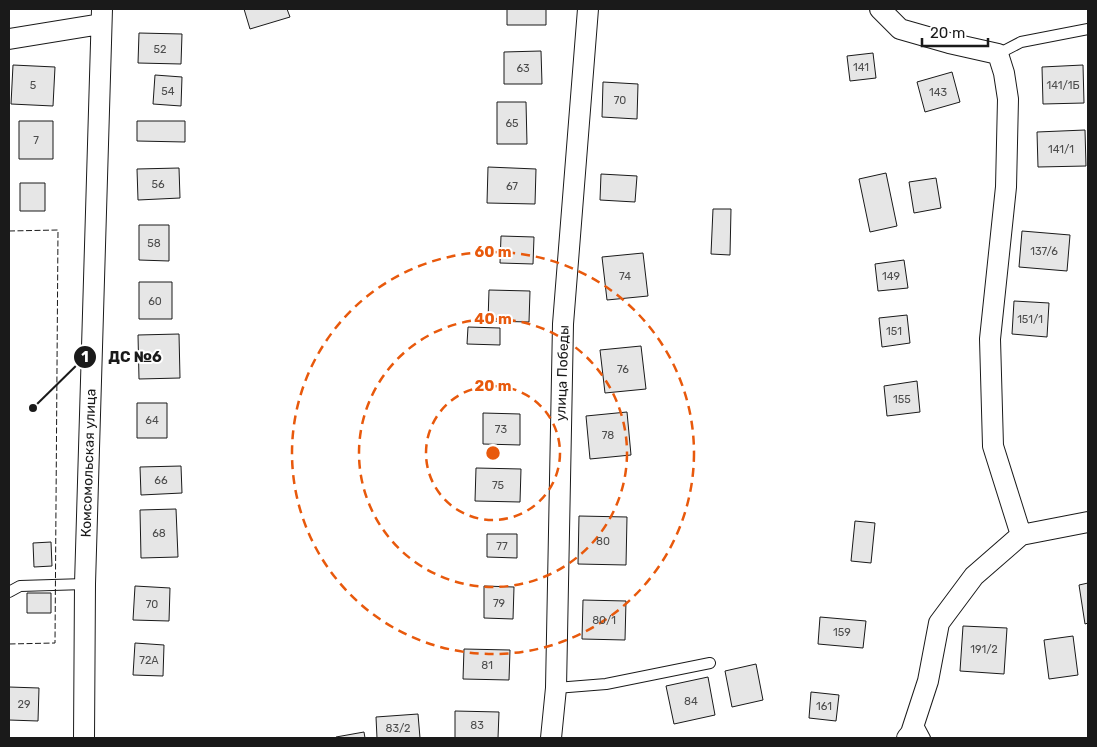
<svg xmlns="http://www.w3.org/2000/svg" width="1097" height="747" viewBox="0 0 1097 747" font-family="Rubik,sans-serif">
  <style>
    .building { fill: #e6e6e6; stroke: #1a1a1a }
    .lines { fill: none; stroke-linecap: round; stroke-linejoin: round }
    .service-casing { stroke: #1a1a1a; stroke-width: 12 }
    .minor-casing { stroke: #1a1a1a; stroke-width: 22 }
    .service { stroke: #fff; stroke-width: 10 }
    .minor { stroke: #fff; stroke-width: 20 }
    .fence { stroke: #1a1a1a; stroke-width: 1; stroke-dasharray: 6 2.5; stroke-linecap: butt }
    .ring { fill: none; stroke: #e8590c; stroke-width: 2.5; stroke-dasharray: 9 6 }
    .labels { text-anchor: middle; stroke-width: 4; stroke-linejoin: round; paint-order: stroke }
    .number-label { font-size: 11px; fill: #4d4d4d }
    .street-label { font-size: 14px; fill: #1a1a1a; stroke: #fff }
    .centre { fill: #e8590c; stroke: #fff; stroke-width: 2.5 }
    .ring-label { font-size: 15px; text-anchor: middle; font-weight: bold; fill: #e8590c; stroke: #fff; stroke-width: 4; stroke-linejoin: round; paint-order: stroke }
    .leader { fill: none; stroke: #1a1a1a; stroke-width: 2 }
    .callout-dot { fill: #1a1a1a; stroke: #fff; stroke-width: 2 }
    .mark-label { font-size: 15px; text-anchor: middle; font-weight: bold; fill: #fff }
    .callout-label { font-size: 15px; text-anchor: middle; font-weight: bold; fill: #1a1a1a; stroke: #fff; stroke-width: 4; stroke-linejoin: round; paint-order: stroke }
  </style>
  <rect width="100%" height="100%" fill="#fff"/>
  <path class="building" d="M244,9H287L290,17L250,29Z
    M507,9H546V25H507Z
    M139,33L182,34L181,64L138,63Z
    M541,51L542,84H504V52Z
    M873,53L876,78L850,81L847,56Z
    M13,65L55,67L53,106L11,104Z
    M1083,65L1084,103L1043,104L1042,67Z
    M952,72L960,102L925,112L917,82Z
    M155,75L182,77L181,106L153,104Z
    M603,82L638,84L637,119L602,117Z
    M497,102H526L527,144H497Z
    M19,121H53V159H19Z
    M137,121H185V142L137,141Z
    M1085,130L1086,166L1038,167L1037,132Z
    M488,167L536,169L535,204L487,203Z
    M179,168L180,198L138,200L137,169Z
    M886,173L897,226L870,232L859,179Z
    M601,174L637,176L635,202L600,200Z
    M936,178L941,208L914,213L909,182Z
    M20,183H45V211H20Z
    M713,209H731L730,255L711,254Z
    M139,225H169V261L139,260Z
    M1022,231L1070,235L1067,271L1019,267Z
    M501,236L534,237L533,264L500,263Z
    M643,253L648,296L607,300L602,257Z
    M904,260L908,288L878,291L875,264Z
    M139,282H172V319H139Z
    M489,290L530,291L529,322L488,321Z
    M1014,301L1049,303L1047,337L1012,334Z
    M907,315L910,343L882,347L879,318Z
    M468,327L500,328V345L467,344Z
    M179,334L180,378L139,379L138,335Z
    M641,346L646,389L605,393L600,350Z
    M917,381L920,412L887,416L884,386Z
    M137,403H167V438H137Z
    M627,412L631,455L590,459L586,416Z
    M483,413L520,414V445L483,444Z
    M181,466L182,493L141,495L140,467Z
    M476,468L521,469L520,502L475,501Z
    M176,509L178,557L141,558L140,510Z
    M579,516L627,517L626,565L578,564Z
    M855,521L875,523L871,563L851,561Z
    M487,534H517V558L487,557Z
    M51,542L52,566L34,567L33,543Z
    M1088,583V623L1085,624L1079,585Z
    M135,586L170,588L169,621L133,620Z
    M484,586L514,587L513,619L484,618Z
    M27,593H51V613H27Z
    M583,600L626,601L625,640L582,639Z
    M820,617L866,621L863,648L818,644Z
    M963,626L1007,628L1004,674L960,671Z
    M1073,636L1078,675L1049,679L1044,640Z
    M135,643L164,645L163,676L133,675Z
    M464,649L510,650L509,680L463,679Z
    M756,664L763,700L732,707L725,671Z
    M708,677L715,715L674,724L666,686Z
    M9,687L39,688L38,721L9,720Z
    M811,692L839,695L836,721L809,718Z
    M455,711L499,712L498,738H455Z
    M418,714L420,738H377L376,717Z
    M364,732L365,738H337L336,737Z"/>
  <g class="lines">
    <defs>
      <path id="service" d="M998,54L1021,42L1088,29
        M9,592L20,586L85,584
        M556,688L606,684L710,663
        M916,721L925,738"/>
      <path id="minor" d="M880,9L900,29L949,43L998,54L1004,73L1008,99L1006,187L990,339L993,446L1021,535
        M9,39L101,24
        M1021,535L1088,522
        M84,738L85,584L102,9
        M551,738L556,688L563,324L588,9
        M907,738L911,733L928,681L939,623L974,576L1021,535"/>
    </defs>
    <use href="#service" class="service-casing"/>
    <use href="#minor" class="minor-casing"/>
    <use href="#service" class="service"/>
    <use href="#minor" class="minor"/>
    <path class="fence" d="M9,231L58,230L55,643L9,644"/>
  </g>
  <g class="ring">
    <circle cx="493" cy="453" r="67"/>
    <circle cx="493" cy="453" r="134"/>
    <circle cx="493" cy="453" r="201"/>
  </g>
  <g class="labels">
    <g class="number-label">
      <text x="160" y="53">52</text>
      <text x="861" y="71">141</text>
      <text x="523" y="72">63</text>
      <text x="33" y="89">5</text>
      <text x="1063" y="89">141/1Б</text>
      <text x="168" y="95">54</text>
      <text x="938" y="96">143</text>
      <text x="620" y="104">70</text>
      <text x="512" y="127">65</text>
      <text x="36" y="144">7</text>
      <text x="1061" y="153">141/1</text>
      <text x="158" y="188">56</text>
      <text x="512" y="190">67</text>
      <text x="154" y="247">58</text>
      <text x="1044" y="255">137/6</text>
      <text x="625" y="280">74</text>
      <text x="891" y="280">149</text>
      <text x="155" y="305">60</text>
      <text x="1030" y="323">151/1</text>
      <text x="894" y="335">151</text>
      <text x="623" y="373">76</text>
      <text x="902" y="403">155</text>
      <text x="152" y="424">64</text>
      <text x="501" y="433">73</text>
      <text x="608" y="439">78</text>
      <text x="161" y="484">66</text>
      <text x="498" y="489">75</text>
      <text x="159" y="537">68</text>
      <text x="603" y="545">80</text>
      <text x="502" y="550">77</text>
      <text x="499" y="607">79</text>
      <text x="152" y="608">70</text>
      <text x="604" y="624">80/1</text>
      <text x="842" y="636">159</text>
      <text x="984" y="653">191/2</text>
      <text x="149" y="664">72А</text>
      <text x="487" y="669">81</text>
      <text x="691" y="705">84</text>
      <text x="24" y="708">29</text>
      <text x="824" y="710">161</text>
      <text x="477" y="729">83</text>
      <text x="398" y="732">83/2</text>
    </g>
    <g class="street-label">
      <text transform="translate(562 373) rotate(-88)" y="5">улица Победы</text>
      <text transform="translate(88 463) rotate(-88)" y="5">Комсомольская улица</text>
    </g>
  </g>
  <circle cx="493" cy="453" r="8" class="centre"/>
  <g class="ring-label">
    <text x="493" y="257">60 m</text>
    <text x="493" y="324">40 m</text>
    <text x="493" y="391">20 m</text>
  </g>
  <path class="leader" d="M33 408L85 357"/>
  <g class="callout-dot">
    <circle cx="33" cy="408" r="5"/>
    <circle cx="85" cy="357" r="12"/>
  </g>
  <g class="mark-label">
    <text x="85" y="362">1</text>
  </g>
  <g class="callout-label">
    <text x="135" y="362">ДС №6</text>
  </g>
  <rect width="1097" height="747" fill="none" stroke="#1a1a1a" stroke-width="20"/>
  <path d="M922 38v8h66v-8" fill="none" stroke="#1a1a1a" stroke-width="2.5"/>
  <text x="930" y="38" font-size="15" fill="#1a1a1a" stroke="#ffffff" stroke-width="4" paint-order="stroke">20 m</text>
</svg>
